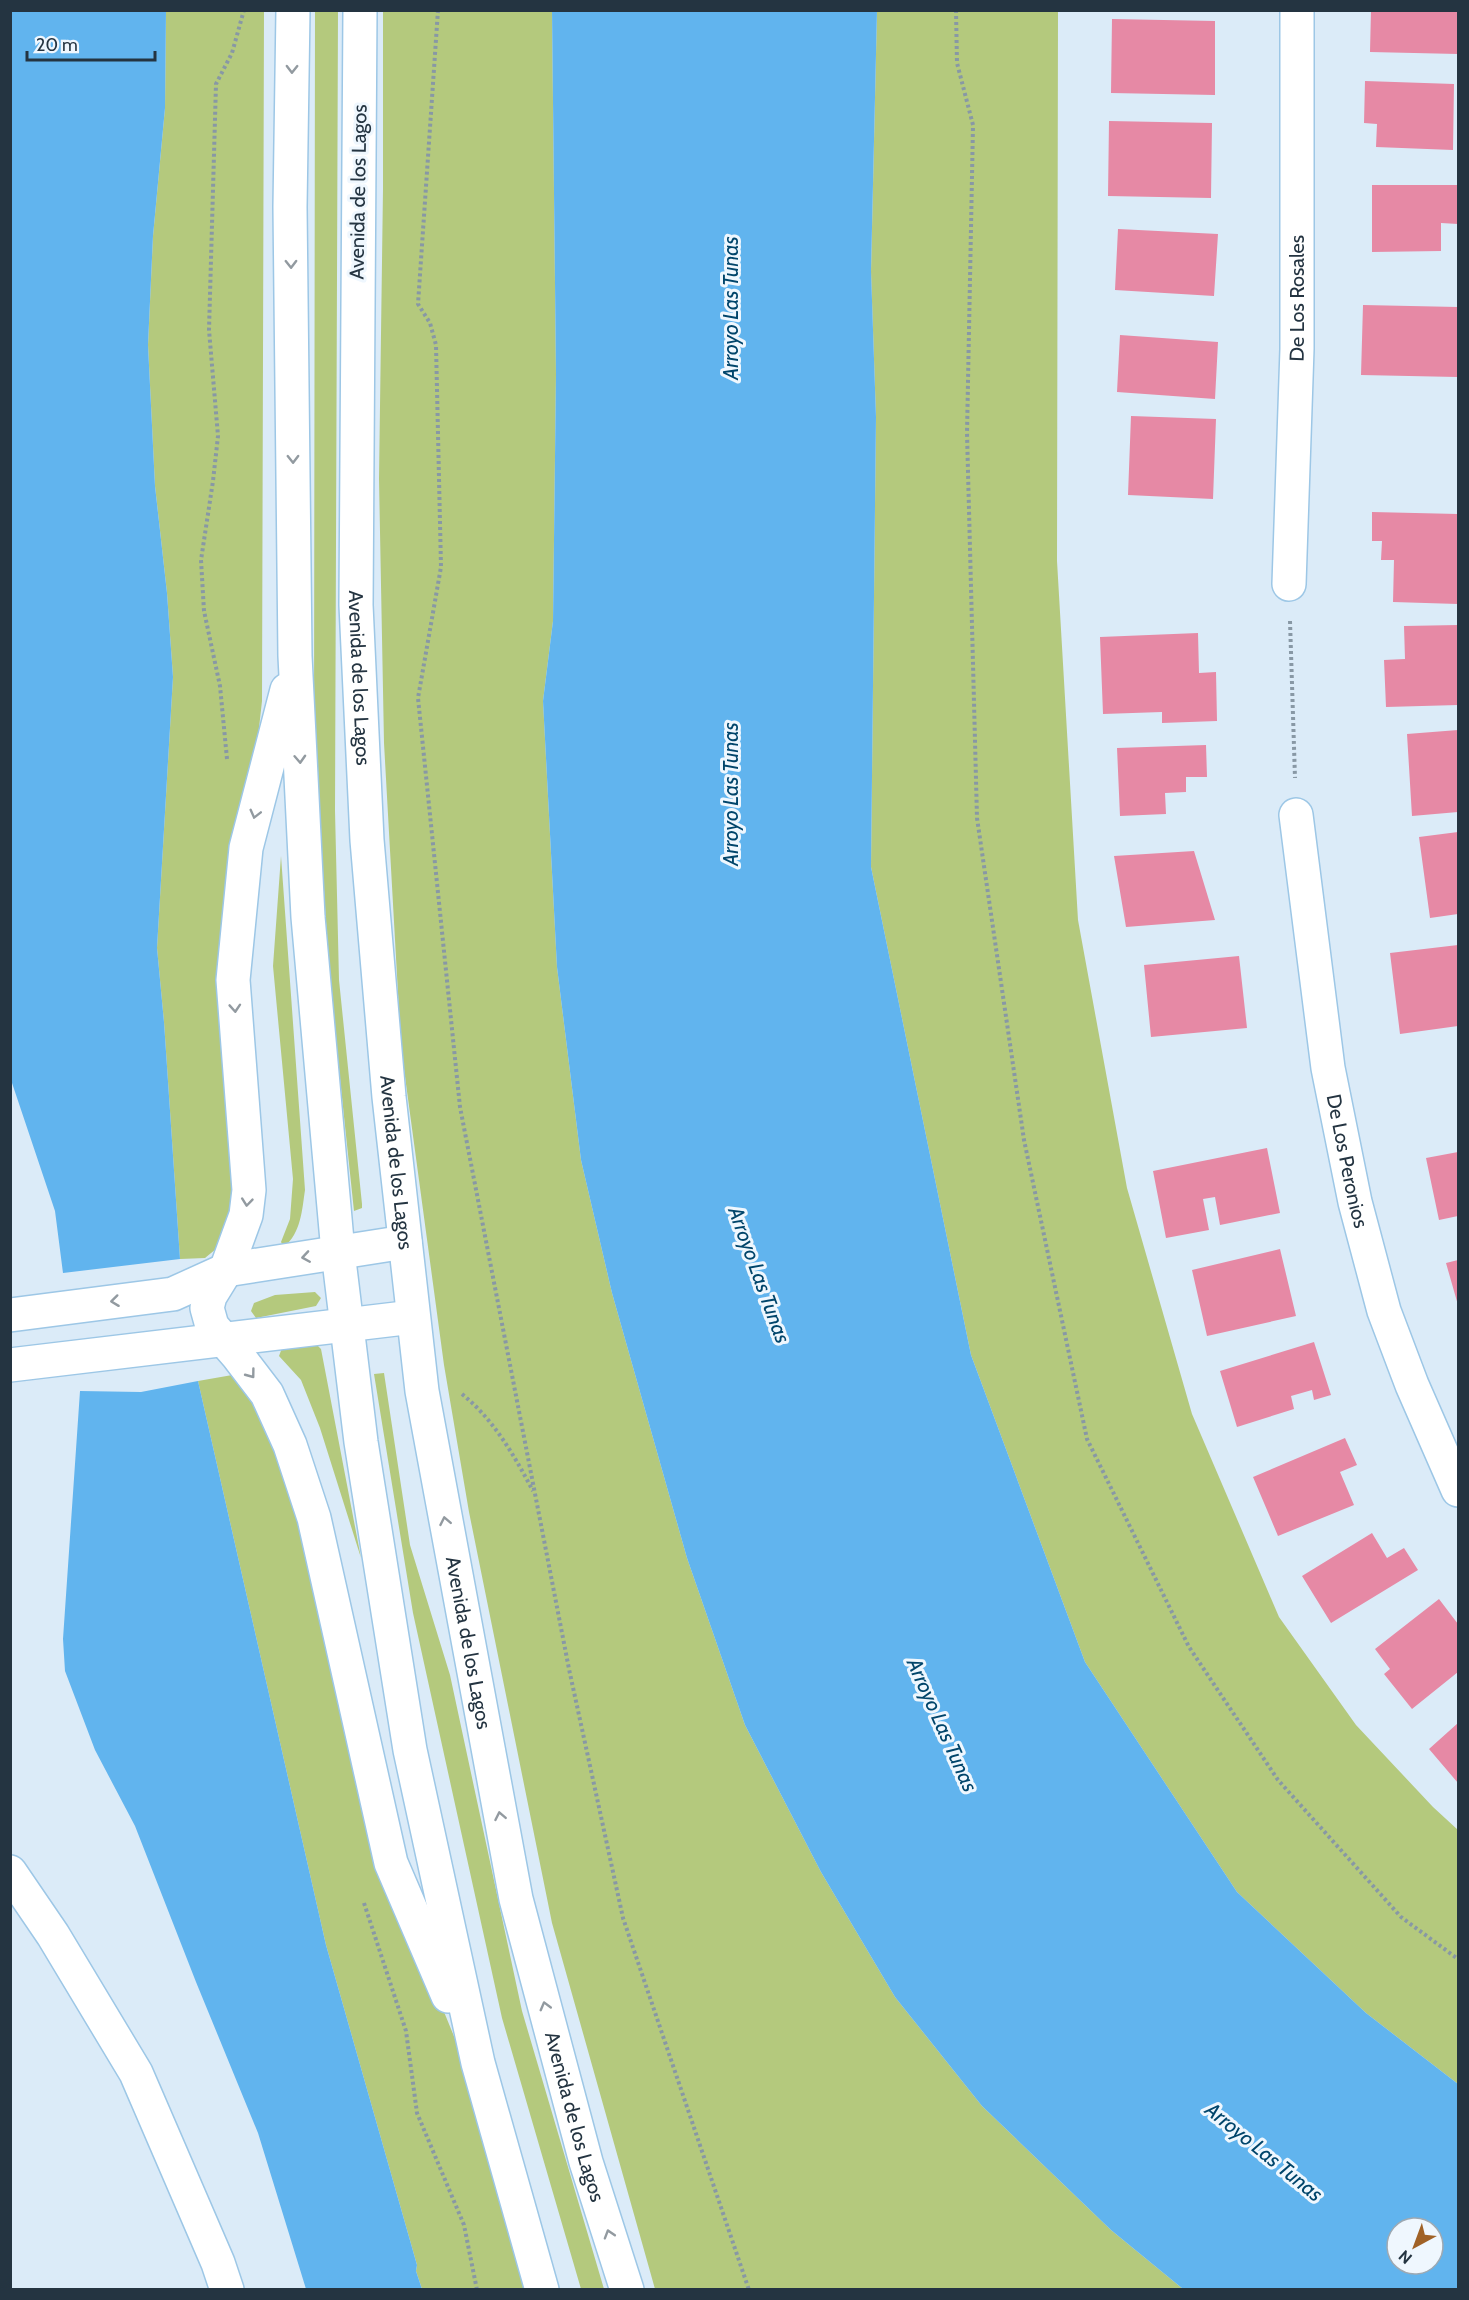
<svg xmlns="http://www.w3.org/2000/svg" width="1469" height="2300" viewBox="0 0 1469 2300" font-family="Cabin,sans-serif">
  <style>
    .green { fill: #b4c97d }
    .water { fill: #61b4ee; fill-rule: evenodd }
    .building { fill: #e689a5 }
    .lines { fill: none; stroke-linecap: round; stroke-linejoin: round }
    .minor-casing { stroke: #9dc7e6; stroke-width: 36 }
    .path { stroke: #8898a5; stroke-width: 4; stroke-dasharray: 3 3; stroke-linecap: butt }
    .minor { stroke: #fff; stroke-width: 33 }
    .oneway { stroke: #929aa0 }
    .labels { text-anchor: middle; stroke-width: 6; stroke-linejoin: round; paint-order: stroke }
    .street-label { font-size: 20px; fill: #243441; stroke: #eff7fe }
    .water-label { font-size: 21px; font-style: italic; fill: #00456b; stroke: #eff7fe }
  </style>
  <rect width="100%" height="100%" fill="#dbebf8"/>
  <path class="green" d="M338,10L335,811L339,980L362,1204V1208L354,1211L330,984L314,734L315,11Z
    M166,11H264L262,701L251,800L237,1185L222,1244L205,1258L180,1259L164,1022L157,948L173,677L167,593L155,486L148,345L153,236L165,108Z
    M383,11H552L556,374L553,621L543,701L557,967L581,1160L612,1293L687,1558L745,1725L821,1872L895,1997L982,2106L1111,2230L1183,2289H655L552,1923L469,1512L444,1365L401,1047L384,743L379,479L383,189Z
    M877,11H1058L1057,561L1078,920L1127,1188L1192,1414L1279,1617L1356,1725L1433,1807L1458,1830V2084L1366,2013L1237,1892L1085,1662L971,1355L871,867L876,417L871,272Z
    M281,856L305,1190C302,1210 301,1233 284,1247L281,1242L290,1219L293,1179L273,966Z
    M315,1292L321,1298L316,1306L256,1318L251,1311L254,1303L275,1295Z
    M316,1344L321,1349L361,1558L320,1428L301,1380L279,1356L282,1348Z
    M384,1373L410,1545L450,1675L522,2011L604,2289H581L502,2018L413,1613L374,1374Z
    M238,1374L282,1448L395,1892L460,2051L536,2289H422L416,2271L417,2265L326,1945L198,1381Z"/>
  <path class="water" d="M10,11H166L165,108L153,236L148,345L155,486L167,593L173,677L157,948L164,1022L180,1259L63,1273L55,1211L10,1077Z
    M552,11H877L871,271L876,417L871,867L971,1355L1085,1662L1237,1892L1366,2013L1458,2084V2289H1183L1111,2230L982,2106L895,1997L821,1872L745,1725L687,1558L612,1293L581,1160L557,967L543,701L553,621L556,374ZM1397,2228H1433V2264H1397Z
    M198,1381L326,1945L417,2265L416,2271L422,2289H306L258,2133L196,1982L135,1826L95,1750L65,1671L63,1639L80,1391L141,1392Z"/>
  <path class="building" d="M1371,10H1458V54L1370,52Z
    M1112,19L1215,21V95L1111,93Z
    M1365,81L1454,84L1453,150L1376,147L1377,124L1364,123Z
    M1109,121L1212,123L1211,198L1108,196Z
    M1372,185H1458V224L1441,223V251L1372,252Z
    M1118,229L1218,234L1214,296L1115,290Z
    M1363,305L1458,307L1457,377L1361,375Z
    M1120,335L1218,342L1215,399L1117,392Z
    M1131,416L1216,419L1213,499L1128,495Z
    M1372,512L1458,514V604L1393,602L1394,560H1381L1382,541H1372Z
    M1458,625V705L1386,707L1384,660L1405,659L1404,626Z
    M1198,633L1199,673L1216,672L1217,721L1162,723V712L1103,714L1100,637Z
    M1458,730V812L1412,816L1407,734Z
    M1206,745L1207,777H1186V792L1165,793L1166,814L1120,816L1117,748Z
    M1458,832V914L1430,918L1419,837Z
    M1194,851L1215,920L1126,927L1114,856Z
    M1458,945V1026L1400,1034L1390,953Z
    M1239,956L1247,1028L1151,1037L1144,965Z
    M1267,1148L1280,1213L1220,1225L1215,1197L1203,1199L1209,1230L1166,1238L1153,1171Z
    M1458,1152V1216L1439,1220L1426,1158Z
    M1280,1249L1296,1316L1207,1336L1192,1270Z
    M1458,1260V1305L1446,1263Z
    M1314,1342L1331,1395L1314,1400L1312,1390L1291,1396L1294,1409L1237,1427L1220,1371Z
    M1345,1438L1357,1465L1340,1472L1354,1505L1278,1536L1253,1477Z
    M1372,1533L1387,1558L1404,1548L1418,1570L1331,1623L1302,1576Z
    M1439,1599L1458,1624V1672L1412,1709L1384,1674L1390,1669L1375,1649Z
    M1458,1723V1783L1429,1749Z"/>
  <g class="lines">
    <defs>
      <g id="minor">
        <path d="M293,10L290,207L295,656L308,917L338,1252L361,1442L410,1750L478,2063L542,2290"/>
        <path id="s1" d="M360,10L356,605L367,840L389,1097L422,1391L516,1899L586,2162L627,2290"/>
        <path id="s2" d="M1289,584L1297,349V10"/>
        <path d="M287,690L246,848L233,980L249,1190L246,1215L226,1270L210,1296L207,1308L212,1326L238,1356L267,1394L290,1445L314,1518L391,1863L448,1996"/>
        <path id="s3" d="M1296,815L1328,1068L1355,1202L1384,1311L1412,1385L1458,1490"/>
        <path d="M10,1315L173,1294L226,1270L405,1242"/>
        <path d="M10,1365L413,1317"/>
        <path d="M10,1872L53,1935L136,2073L218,2263L227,2290"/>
      </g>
    </defs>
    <use href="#minor" class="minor-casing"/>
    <path class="path" d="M438,10L418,304L430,323L436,345L441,567L418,698L460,1107L569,1669L623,1918L749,2290
      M956,10L957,63L973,125L967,433L977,818L1024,1140L1087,1439L1189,1647L1278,1780L1401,1917L1458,1959
      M1290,621L1295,778
      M227,759L220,686L204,611L201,560L213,481L218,436L209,330L216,84L232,53L244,10
      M462,1394C494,1420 514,1455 533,1491
      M364,1903L406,2031L417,2113L464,2225L477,2290"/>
    <use href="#minor" class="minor"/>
  </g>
  <defs><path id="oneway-chevron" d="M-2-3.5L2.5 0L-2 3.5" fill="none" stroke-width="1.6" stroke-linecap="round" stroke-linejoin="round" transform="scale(1.5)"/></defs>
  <g class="oneway">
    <use href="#oneway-chevron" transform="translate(292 69) rotate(91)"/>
    <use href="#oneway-chevron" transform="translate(291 264) rotate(89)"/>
    <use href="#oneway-chevron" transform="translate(293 459) rotate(89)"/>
    <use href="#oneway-chevron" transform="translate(300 759) rotate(87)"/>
    <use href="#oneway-chevron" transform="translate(255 814) rotate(104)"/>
    <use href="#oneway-chevron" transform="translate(235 1008) rotate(86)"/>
    <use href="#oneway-chevron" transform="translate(247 1202) rotate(96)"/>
    <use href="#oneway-chevron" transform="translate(306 1257) rotate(171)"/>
    <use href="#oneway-chevron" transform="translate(115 1301) rotate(173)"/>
    <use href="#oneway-chevron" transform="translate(251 1374) rotate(53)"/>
    <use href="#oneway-chevron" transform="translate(445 1521) rotate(-101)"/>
    <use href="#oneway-chevron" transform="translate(500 1816) rotate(-101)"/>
    <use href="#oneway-chevron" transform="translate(545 2006) rotate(-105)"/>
    <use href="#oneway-chevron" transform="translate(609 2234) rotate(-107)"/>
  </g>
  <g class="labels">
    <g class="street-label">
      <text transform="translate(358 192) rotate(-89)" y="7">Avenida de los Lagos</text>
      <text dy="7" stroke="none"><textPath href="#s2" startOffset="286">De Los Rosales</textPath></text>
      <text dy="7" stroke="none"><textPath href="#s1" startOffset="668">Avenida de los Lagos</textPath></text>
      <text dy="7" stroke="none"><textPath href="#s3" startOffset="350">De Los Peronios</textPath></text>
      <text dy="7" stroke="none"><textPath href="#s1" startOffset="1154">Avenida de los Lagos</textPath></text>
      <text dy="7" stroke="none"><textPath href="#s1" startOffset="1640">Avenida de los Lagos</textPath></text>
      <text dy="7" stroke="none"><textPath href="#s1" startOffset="2126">Avenida de los Lagos</textPath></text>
    </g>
    <g class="water-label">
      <text transform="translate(731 308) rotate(-90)" y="7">Arroyo Las Tunas</text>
      <text transform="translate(731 794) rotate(-90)" y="7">Arroyo Las Tunas</text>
      <text transform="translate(759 1275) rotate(70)" y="7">Arroyo Las Tunas</text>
      <text transform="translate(942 1725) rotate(66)" y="7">Arroyo Las Tunas</text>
      <text transform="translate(1264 2152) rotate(39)" y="7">Arroyo Las Tunas</text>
    </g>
  </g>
  <rect width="1469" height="2300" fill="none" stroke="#243441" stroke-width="24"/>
  <g transform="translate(1415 2246) rotate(221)"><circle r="28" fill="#eff7fe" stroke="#9ea9b2" stroke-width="1.5"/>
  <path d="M0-4.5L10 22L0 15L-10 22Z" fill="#a06227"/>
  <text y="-9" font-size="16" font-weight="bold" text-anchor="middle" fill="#243441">N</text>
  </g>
  <path d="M27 51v9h128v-9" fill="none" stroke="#243441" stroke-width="3"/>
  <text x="36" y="51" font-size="18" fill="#243441" stroke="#eff7fe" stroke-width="4.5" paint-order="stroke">20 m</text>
</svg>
